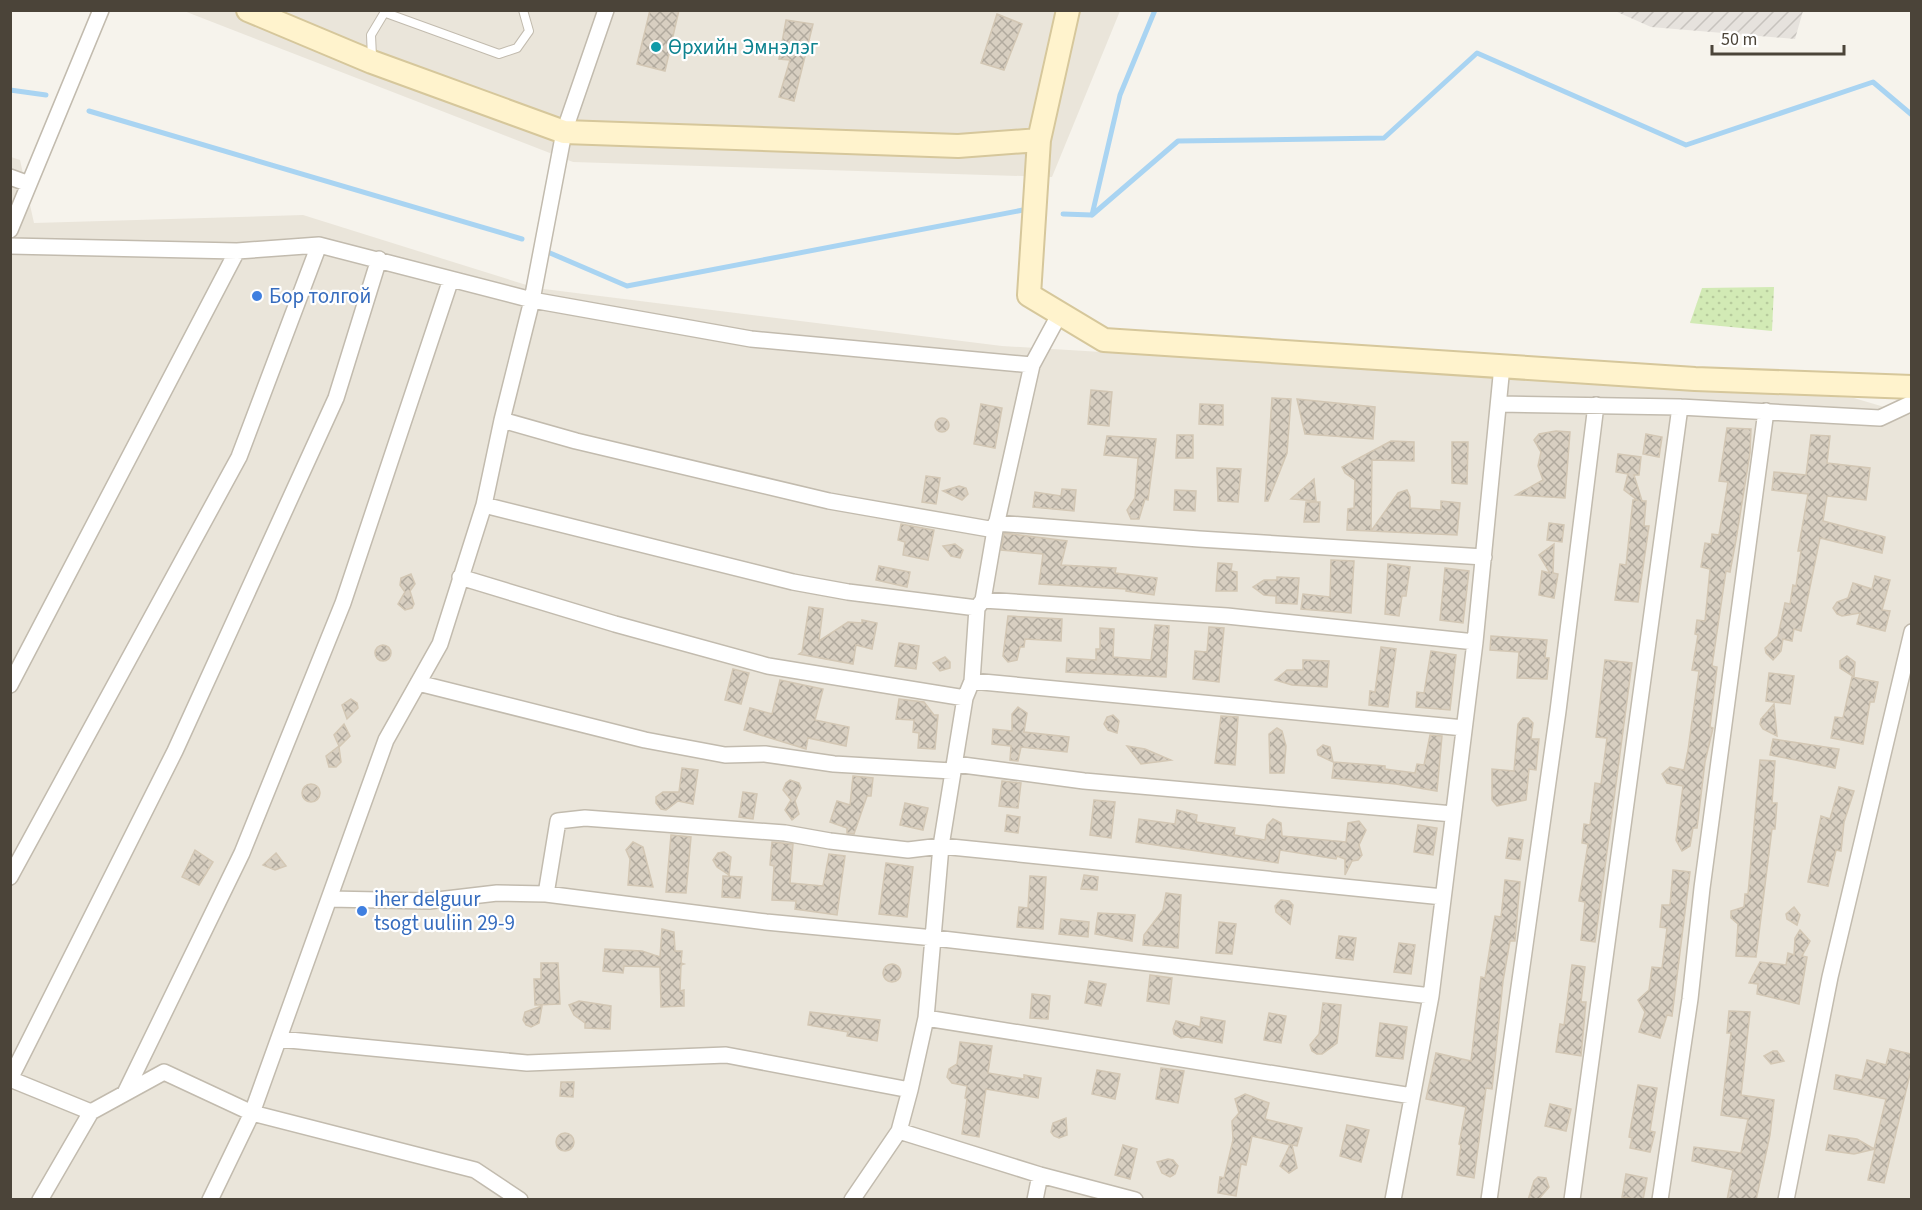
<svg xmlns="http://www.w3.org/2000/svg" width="1922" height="1210" viewBox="0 0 1922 1210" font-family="'Source Sans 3',sans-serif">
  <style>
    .residential { fill: #eae5da }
    .industrial { fill: url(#industrial-furrows) }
    .grass { fill: url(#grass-dots) }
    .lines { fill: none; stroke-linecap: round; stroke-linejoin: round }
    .stream { stroke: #a9d4f2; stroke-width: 5 }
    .building { fill: url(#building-cross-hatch); stroke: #d3c7b4; stroke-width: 1.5 }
    .lane-casing { stroke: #c2bbae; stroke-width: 10 }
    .street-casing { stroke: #c2bbae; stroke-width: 18 }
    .secondary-casing { stroke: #d6c79b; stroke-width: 26 }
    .lane { stroke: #fff; stroke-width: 8 }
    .street { stroke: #fff; stroke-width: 15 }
    .secondary { stroke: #fff3cd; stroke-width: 22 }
    .culture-dot { fill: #0f9aa8; stroke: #fff; stroke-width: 2 }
    .shop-dot { fill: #3f7fe0; stroke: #fff; stroke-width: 2 }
    .labels { text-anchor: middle; stroke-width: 4.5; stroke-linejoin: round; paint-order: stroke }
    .culture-label { font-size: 21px; fill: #0d838f; stroke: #fff; text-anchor: start }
    .shop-label { font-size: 21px; fill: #366cbe; stroke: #fff; text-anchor: start }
  </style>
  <defs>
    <pattern id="industrial-furrows" width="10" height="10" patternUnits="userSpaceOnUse" patternTransform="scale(1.5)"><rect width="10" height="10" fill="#e6e2dd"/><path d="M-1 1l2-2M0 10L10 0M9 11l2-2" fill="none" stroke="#c7c3be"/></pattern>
    <pattern id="grass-dots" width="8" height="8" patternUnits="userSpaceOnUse" patternTransform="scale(1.5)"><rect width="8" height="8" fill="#d2eab5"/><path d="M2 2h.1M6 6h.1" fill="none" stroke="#b6ca9c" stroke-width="1.8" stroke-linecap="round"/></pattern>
    <pattern id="building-cross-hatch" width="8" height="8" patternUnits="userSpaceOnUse" patternTransform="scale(1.5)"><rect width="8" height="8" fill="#d8cfc1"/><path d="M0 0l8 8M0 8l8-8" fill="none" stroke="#b1aa9e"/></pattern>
  </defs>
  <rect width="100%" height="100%" fill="#f6f3ec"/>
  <path class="residential" d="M184,11H1120L1052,177L573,162Z
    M11,157L20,160L34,223L303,215L536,288L1002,346L1854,398L1911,415V1199L11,1200Z"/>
  <path class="industrial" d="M1615,11H1803L1795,39L1651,27Z"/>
  <path class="grass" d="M1774,287L1772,331L1690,323L1702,288Z"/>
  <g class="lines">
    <path class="stream" d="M10,90L46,95
      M89,111L522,239
      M1063,214L1092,215L1120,95L1155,10
      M1092,215L1178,141L1384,138L1477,53L1686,145L1873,82L1912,115
      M550,253L627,286L1023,210"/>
  </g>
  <path class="building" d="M650,10H679L665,71L637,64Z
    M997,14L1022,24L1004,70L981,63Z
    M786,20L813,24L794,101L779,97L790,60L779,59Z
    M1091,390L1112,392L1109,426L1088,424Z
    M1272,398L1291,399L1287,453L1268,501H1265Z
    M1297,399L1375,407L1373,439L1305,434Z
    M981,404L1002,408L995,448L974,444Z
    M1200,404L1223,405V425L1199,424Z
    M935 425a7 7 0 1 1 14 0a7 7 0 1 1-14 0Z
    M1727,428L1751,429L1750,453L1736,540L1730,572L1726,571L1712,666L1717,667L1710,727L1713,728L1705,762L1697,828H1693L1690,846L1682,851L1676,840L1683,786L1667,783L1662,774L1670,767L1684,770L1688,750L1699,671L1692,670L1698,635L1695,634L1697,620L1705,621L1710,569L1701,567L1705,543L1711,544L1712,534L1719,535L1728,482L1719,481Z
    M1556,431L1570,432L1565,498L1516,495L1543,480L1538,466L1541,452L1534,440L1539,434Z
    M1646,434L1662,437L1659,457L1643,454Z
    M1177,435H1193V458H1176Z
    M1811,435L1830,436L1827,463L1870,468L1866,500L1827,496L1823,521L1885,537L1882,553L1820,538L1801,631L1794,629L1792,641L1783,639L1781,651L1773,660L1766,653L1765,648L1778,636L1785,603L1790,604L1793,585L1796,586L1801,551H1798L1808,494L1772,490L1774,472L1806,475Z
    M1107,436L1156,439L1148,500L1145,499L1139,519H1131L1127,510L1135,498L1138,458L1104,455Z
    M1391,441L1414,442V461L1372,460L1371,531L1347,530L1348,509L1354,508L1355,480L1345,473L1342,467Z
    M1452,442H1468L1467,484L1452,483Z
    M1618,454L1641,457L1639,475H1634L1642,501H1646L1644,526H1649L1638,602L1615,600L1620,564L1626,565L1633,500H1637L1624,490L1628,474L1616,472Z
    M1217,468L1241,469L1238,502L1218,501Z
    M926,476L940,478L936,504L922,502Z
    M1314,479L1316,501L1291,499Z
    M959,486L966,488L968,494L962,500L943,491Z
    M1062,489L1076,490L1074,511L1033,507L1035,492L1061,496Z
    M1175,490L1196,491L1195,511L1174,510Z
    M1407,490L1410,497V508L1441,510V501L1460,503L1457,535L1371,531L1398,493Z
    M1306,502H1320L1319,522H1304Z
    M1549,523L1564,525L1562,542L1547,540Z
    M901,524L934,530L928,560L903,555L905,542L898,540Z
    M1004,533L1067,541L1061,565L1116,568L1115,573L1157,578L1154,595L1126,591V589L1039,584L1043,554L1001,550Z
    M955,544L963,550L960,558L951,556L943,546Z
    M1554,544L1553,573L1558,574L1554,598L1539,595L1542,571L1550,573L1539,555Z
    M1331,560L1354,561L1351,613L1301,609L1303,594L1330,597Z
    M1218,563L1232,564L1231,571L1237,572V591H1216Z
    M1388,564L1410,567L1406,596H1402L1399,616L1385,614Z
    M879,566L910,572L907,587L876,580Z
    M1445,568L1469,571L1463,623L1440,620Z
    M411,574L415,584L410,591L414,604L412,608L405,610L398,604L405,592L400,585L401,578Z
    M1875,576L1890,580L1882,610L1890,611L1885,631L1857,624L1860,613L1842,616L1837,614L1833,608L1837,602L1848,598L1853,583L1872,589Z
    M1277,577L1299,578L1297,604L1276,603V596L1264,595L1253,587L1264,580H1277Z
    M809,607L823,609L819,641L848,622L862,623V620L877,623L872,649L856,645L853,664L799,654L802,652Z
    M1008,616L1062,619L1061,641L1025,639L1024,647H1020L1017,660L1008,662L1003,656Z
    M1155,625L1169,626L1166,677L1066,672L1067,658L1096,660V649H1100V628L1114,629L1113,657L1151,660Z
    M1209,627L1224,628L1219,682L1193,679L1195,651L1207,652Z
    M1491,636L1547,640L1545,658H1549L1547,679L1517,678L1519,652L1490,650Z
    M899,643L919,646L916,669L895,666Z
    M375 653a8 8 0 1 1 16 0a8 8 0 1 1-16 0Z
    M1381,647L1396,649L1388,707L1369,705L1370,691L1375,692Z
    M1431,651L1456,655L1450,710L1416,707L1417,692L1424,693Z
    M1847,656L1855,662L1854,677L1840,668V661Z
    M945,657L950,662V668L940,671L933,663Z
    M1303,660L1329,661L1327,687L1292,685L1275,680L1287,670H1303Z
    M1605,660L1632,663L1595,942L1581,940L1585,902L1579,901L1588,844L1582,843L1584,824L1590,825L1595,783L1601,784L1607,738L1596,737Z
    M733,669L749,673L741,704L725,700Z
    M1769,673L1794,676L1790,704L1766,701Z
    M1852,677L1878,682L1874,702H1870L1863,744L1831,738L1835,717L1843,718Z
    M780,680L823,689L815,720L849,727L846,746L808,738L806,749L744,730L750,708L772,714Z
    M351,699L357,703L358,708L347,719L342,705Z
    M899,699L924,702L934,715H938L935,749L918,748L919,733L913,732L914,720L896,719Z
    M1774,704L1777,736L1763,729L1760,724L1761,719Z
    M1018,707L1027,713L1024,732L1069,737L1067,752L1021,747L1018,761L1010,760L1011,746L992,744L993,729L1012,731V714Z
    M1113,715L1119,721L1117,733L1108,730L1104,724L1107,717Z
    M1221,716L1238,717L1235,765L1215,763Z
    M1523,718H1528L1533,723L1531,739H1539L1536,770L1529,769L1526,800L1497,806L1492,800V769L1514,771L1518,724Z
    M344,724L350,736L339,747L341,762L336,767H329L326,756L339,746L334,735Z
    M1277,728L1282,731L1286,746L1284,773H1270L1269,734Z
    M1430,735L1442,736L1437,791L1396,784L1332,778L1334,762L1385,766V769L1415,773L1417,764L1424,765Z
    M1773,739L1839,749L1835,768L1770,755Z
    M1323,745L1330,747L1333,762L1318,755L1317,750Z
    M1127,746L1145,749L1171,760L1141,764Z
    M1760,760L1775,761L1772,803H1777L1775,829H1772L1756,957L1736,956L1738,924L1731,918V911L1744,907L1745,894H1748Z
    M682,768L698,770L693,804L678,801L666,810L661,809L656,803V797L663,792H679Z
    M853,776L873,778L871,796H867L854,834L847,833V828L830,822L837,801L850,805Z
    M790,780L799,783L801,788L795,801L799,814L792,820L785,810L791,800L783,790L786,783Z
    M1002,781L1021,783L1018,808L999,806Z
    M302 793a9 9 0 1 1 18 0a9 9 0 1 1-18 0Z
    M1839,787L1854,791L1844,822L1841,851L1836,850L1828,886L1808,882L1821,816L1830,819Z
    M743,792L757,794L753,819L739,817Z
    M1094,800L1115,802L1111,838L1090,835Z
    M905,803L928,808L923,830L900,825Z
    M1177,810L1197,815L1196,822L1235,828L1234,835L1265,840L1267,825L1273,819L1281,823L1282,836L1346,842L1348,823L1359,821L1366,830L1359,845L1362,855L1358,860L1352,861L1345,875V859L1337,856L1336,859L1280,850L1278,863L1136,842L1139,819L1175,824Z
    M1007,815L1020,817L1018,833L1005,831Z
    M1418,825L1437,828L1433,855L1414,852Z
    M671,835L691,837L686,893L666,892Z
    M1509,838L1523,840L1520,860L1506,858Z
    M633,842L643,847L653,887L628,885L630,859L626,850Z
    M772,842L793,844L790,883L823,886L829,854L845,856L837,915L795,909L796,901L772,900L774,866L770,865Z
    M195,850L213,862L199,885L182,877Z
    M724,852L731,857L729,875L717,867L713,860L718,853Z
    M276,853L286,866L275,870L263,865Z
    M886,863L913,867L907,917L879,914Z
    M1673,870L1690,872L1672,1016L1667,1015L1660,1038L1639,1032L1645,1012L1638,1000L1649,990L1652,967L1662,968L1667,928L1660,927L1662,905H1670Z
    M1084,875L1098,877L1097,890L1081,889Z
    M723,876L742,877L740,898L722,897Z
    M1030,876L1046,877L1043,929L1017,927L1019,907L1028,908Z
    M1505,880L1520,882L1515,941H1510L1503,981L1492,1089L1486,1088L1474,1178L1457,1175L1461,1145L1459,1144L1466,1107L1426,1099L1436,1053L1471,1061L1481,977L1485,978L1495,916L1501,917Z
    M1166,893L1181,895L1178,948L1143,945L1144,935L1163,910Z
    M1281,900L1289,901L1293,905L1290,924L1276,912L1275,906Z
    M1794,907L1800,915L1797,925L1787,919L1786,914Z
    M1098,913L1135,915L1132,941L1095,934Z
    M1061,919L1089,922L1088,937L1059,934Z
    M1219,922L1236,924L1232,954L1216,953Z
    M662,929L674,932L675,951H682L681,963L684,964L681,965L680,991L684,990V1006L661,1007L660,967L624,966L623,973L603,971L605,949L642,951L660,957Z
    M1800,930L1810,941L1802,956L1807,957L1799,1004L1757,994L1758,984L1749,983L1760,962L1786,965L1788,953L1794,955L1795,938Z
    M1339,936L1356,938L1353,960L1336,958Z
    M1399,943L1415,945L1411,974L1394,972Z
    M541,963H558L560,1004L535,1005L534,979H541Z
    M883 973a9 9 0 1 1 18 0a9 9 0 1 1-18 0Z
    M1572,965L1585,967L1581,1002H1586L1581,1056L1556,1052L1560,1024L1564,1025Z
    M1150,975L1172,978L1169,1004L1147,1001Z
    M1089,981L1106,984L1101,1006L1085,1003Z
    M1032,994L1050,996L1048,1019L1030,1018Z
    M579,1001L611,1006L610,1029L585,1028V1023L574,1015L569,1005Z
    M1323,1003L1341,1005L1337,1043L1322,1054H1317L1312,1051L1310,1045L1319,1034Z
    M542,1006L539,1023L531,1027L526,1025L523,1020L525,1012Z
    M1729,1011L1750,1012L1741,1095L1774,1100L1770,1135L1756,1200H1727L1733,1170L1692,1161L1694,1147L1741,1153L1748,1119L1721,1115L1731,1033H1727Z
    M810,1012L880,1020L877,1041L847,1036L848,1032L808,1025Z
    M1269,1013L1286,1016L1281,1043L1264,1040Z
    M1201,1017L1225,1021L1222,1043L1187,1037L1181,1038L1174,1034L1173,1029L1176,1021L1200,1027Z
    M1380,1023L1407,1027L1403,1059L1376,1056Z
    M960,1042L992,1046L988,1073L1024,1079V1075L1041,1078L1038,1098L986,1089L979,1137L962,1134L967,1099L965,1098L967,1086L952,1083L947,1077L949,1069L957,1064Z
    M1890,1049L1911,1054V1070L1884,1183L1868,1180L1875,1149L1854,1154L1826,1150L1829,1135L1857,1139L1874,1149L1886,1099L1834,1089L1836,1075L1862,1080L1867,1060L1886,1065Z
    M1773,1051H1777L1784,1061L1771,1064L1764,1056Z
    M1161,1068L1184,1071L1178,1103L1156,1099Z
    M1097,1070L1120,1074L1115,1099L1092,1094Z
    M561,1082H574L573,1097L560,1096Z
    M1638,1085L1657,1088L1650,1131L1655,1132L1650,1152L1630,1148L1632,1138L1629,1137Z
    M1245,1094L1269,1103L1265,1119L1302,1128L1297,1146L1292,1145L1297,1168L1289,1173L1280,1166L1290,1145L1252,1136L1246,1165L1241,1164L1236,1196L1218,1193L1220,1177L1224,1178L1233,1140L1232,1121L1239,1113L1235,1099Z
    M1550,1104L1571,1109L1566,1131L1545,1126Z
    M1066,1118L1067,1135L1059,1138L1054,1136L1051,1132L1053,1123Z
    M1347,1125L1369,1130L1361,1162L1340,1156Z
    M556 1142a9 9 0 1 1 18 0a9 9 0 1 1-18 0Z
    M1123,1145L1137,1149L1130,1179L1115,1175Z
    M1168,1159L1173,1160L1178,1166L1175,1174L1170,1177L1162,1173L1157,1162Z
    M1626,1174L1647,1178L1643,1200L1622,1197Z
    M1538,1177L1546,1178L1549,1187L1538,1200H1528L1534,1181Z"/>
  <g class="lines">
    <defs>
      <path id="lane" d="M386,13L499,54L517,48L529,31L523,10
        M372,57L371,35L386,10"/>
      <path id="street" d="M10,177L29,184
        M10,230L101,10
        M10,246L237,251L319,245L532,300L751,339L1032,365
        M1499,404L1680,407L1880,418L1912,403
        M502,420L576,441L829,501L995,530
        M484,505L793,582L848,592L977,608
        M996,523L1199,539L1484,557
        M460,577L615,624L768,666L965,698
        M983,600L1227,616L1475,642
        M972,681L1464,728
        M418,683L645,740L725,755L765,754L834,764L952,771
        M10,685L237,251
        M955,764L1084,781L1453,814
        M10,877L239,457L319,245
        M546,894L558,821L585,818L785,833L830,841L908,850L941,846L1443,897
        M329,899L429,901L497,893L546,894L766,922L934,938L1431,996
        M926,1018L1412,1096
        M279,1039L527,1063L726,1055L910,1090
        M10,1079L175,751L336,398L379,259
        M10,1079L91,1112L164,1072L252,1113L475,1170L520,1200
        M125,1093L242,853L343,603L451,279
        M899,1131L1040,1175L1135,1200
        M40,1200L91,1112
        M210,1200L252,1113L386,740L440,644L484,505L502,420L532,300L564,132L606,10
        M852,1200L899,1131L910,1090L926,1018L941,846L965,698L972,681L977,608L983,600L995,530L1032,365L1059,315
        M1035,1200L1040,1175
        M1393,1200L1431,996L1475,642L1502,366
        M1489,1200L1558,711L1596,405
        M1572,1200L1680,407
        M1660,1200L1690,999L1702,888L1766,411
        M1786,1200L1830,977L1912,632"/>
      <path id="secondary" d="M248,10L372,62L564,132L958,146L1039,140
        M1068,10L1039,140L1029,295L1104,340L1695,379L1912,387"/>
    </defs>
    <use href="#lane" class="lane-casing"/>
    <use href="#street" class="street-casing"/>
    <use href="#secondary" class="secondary-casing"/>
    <use href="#lane" class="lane"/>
    <use href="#street" class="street"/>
    <use href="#secondary" class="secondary"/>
  </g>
  <circle class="culture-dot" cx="656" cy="47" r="6"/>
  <g class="shop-dot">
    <circle cx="257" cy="296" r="6"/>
    <circle cx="362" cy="911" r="6"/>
  </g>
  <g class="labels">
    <g class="culture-label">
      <text x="668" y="54">Өрхийн Эмнэлэг</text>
    </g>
    <g class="shop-label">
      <text x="269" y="303">Бор толгой</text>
      <text x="374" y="906">iher delguur<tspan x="374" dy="24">tsogt uuliin 29-9</tspan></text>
    </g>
  </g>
  <rect width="1922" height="1210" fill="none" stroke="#4b4439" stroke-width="24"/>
  <path d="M1712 45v9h132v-9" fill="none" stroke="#4b4439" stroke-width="3"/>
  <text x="1721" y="45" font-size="18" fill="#4b4439" stroke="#ffffff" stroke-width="4.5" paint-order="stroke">50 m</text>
</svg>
